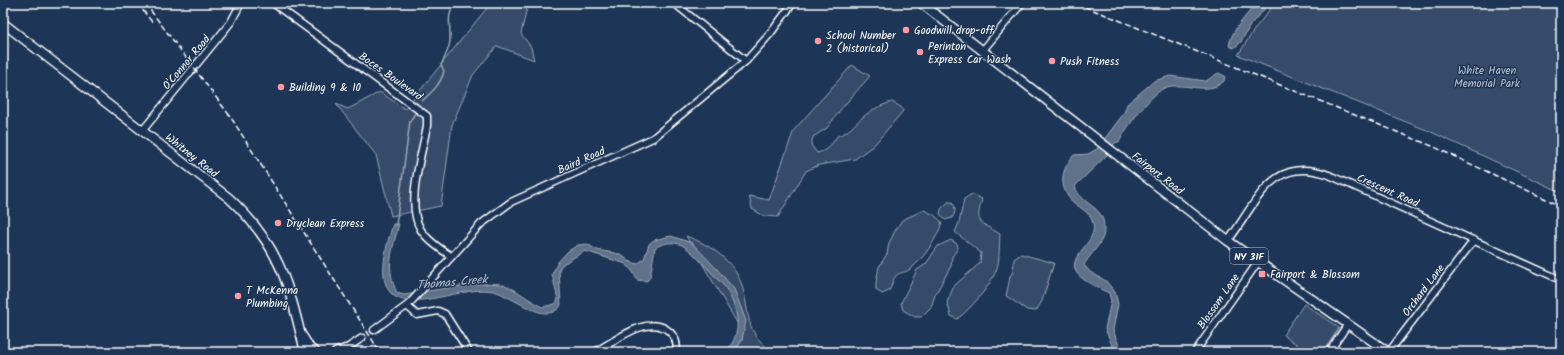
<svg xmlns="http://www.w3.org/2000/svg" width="1564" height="355" viewBox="0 0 1564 355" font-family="Kalam,sans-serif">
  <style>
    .green { fill: #364b69; stroke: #9aa5b4 }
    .water { fill: #617289; stroke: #a0aab8 }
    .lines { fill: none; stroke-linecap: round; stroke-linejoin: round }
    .stream { stroke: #a0aab8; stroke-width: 1.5 }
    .minor-tunnel { stroke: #344968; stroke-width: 6; stroke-dasharray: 6 3; stroke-linecap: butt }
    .minor-casing { stroke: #fff; stroke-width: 9 }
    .major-casing { stroke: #fff; stroke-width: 11 }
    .minor { stroke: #1d3557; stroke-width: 6 }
    .major { stroke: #1d3557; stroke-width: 8 }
    .rail { stroke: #fff; stroke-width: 1.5; stroke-dasharray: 6 3; stroke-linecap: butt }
    .poi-dot { fill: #ff9aa2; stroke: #1d3557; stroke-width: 1.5 }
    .labels { text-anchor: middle; stroke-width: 3; stroke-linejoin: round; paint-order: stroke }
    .shield { fill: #1d3557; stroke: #bbc2cd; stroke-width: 1 }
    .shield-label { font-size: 10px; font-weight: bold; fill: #fff }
    .poi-label { font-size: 11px; fill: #fff; stroke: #1d3557; text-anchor: start }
    .street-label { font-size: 11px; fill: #fff; stroke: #1d3557 }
    .park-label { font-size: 11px; fill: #b9c0ca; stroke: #1d3557 }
    .water-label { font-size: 12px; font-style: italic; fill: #b8c0ca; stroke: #1d3557 }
  </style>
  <rect width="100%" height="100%" fill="#1d3557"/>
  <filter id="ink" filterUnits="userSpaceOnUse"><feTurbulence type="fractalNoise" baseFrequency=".025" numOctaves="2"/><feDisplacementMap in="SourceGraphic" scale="8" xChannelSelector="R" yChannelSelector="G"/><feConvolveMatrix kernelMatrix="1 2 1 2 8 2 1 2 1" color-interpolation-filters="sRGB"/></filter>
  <g filter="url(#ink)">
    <path class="green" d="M491,3H528L521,34L531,47L534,60L497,46L473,75L452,125L441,206L391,216L376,155L336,104L348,109L380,92L405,109Z
      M1275,3H1561V192L1429,131L1238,55L1256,27Z
      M852,65L870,76L841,109L827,128L813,137L811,145L817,153C827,151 832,144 837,136C850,132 853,125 863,117C871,110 881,105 892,102L901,107L903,111L874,145L855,159L819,165L806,171L778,217L764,216L752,209L749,196L769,200L794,130Z
      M972,194L982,199C975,224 979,221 1000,234C999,245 1000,258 997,268C992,284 971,309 957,319L951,316L947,302L954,286L980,263L981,253L955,232L959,223L964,199Z
      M948,202H952C956,207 956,213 952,218L945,220L940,214L941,209Z
      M924,210L934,215L942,222C938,238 922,261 909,270C905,273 898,272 895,277C892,280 892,287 889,291L882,294L876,290V282L879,267L887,254L889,243L895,231L902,220Z
      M686,236C711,245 736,262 743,289C747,302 747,319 753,331C757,339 765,346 772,352H734L742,340L743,333Z
      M951,240L957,244L958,248L952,257L951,266L935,295L931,307L921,317H915L903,310L901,303L917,270L926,264L938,246Z
      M1021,254L1054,263L1042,301L1036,311L1027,310L1006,296L1010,277L1013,271L1014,259Z
      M1304,304L1339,328L1323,352H1308L1283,335Z"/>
    <path class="water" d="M1256,3H1270L1251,24L1241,42L1234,48L1229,46C1231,30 1247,16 1256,3Z
      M1218,73L1225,76L1224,81C1209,96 1185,82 1167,87C1154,90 1125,128 1120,141L1115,143L1106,156L1075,186C1080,205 1104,205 1104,227C1104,231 1104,236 1102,239C1098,248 1089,256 1084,265L1090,272L1106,281L1115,292L1118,304L1113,330L1118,343L1127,352H1115L1105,329L1111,301L1109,293C1100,289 1082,281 1076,272C1067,255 1098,243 1093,223C1090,211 1077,207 1070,199C1058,184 1062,168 1074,155L1088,154L1097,149L1124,113L1127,104L1154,81L1170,76L1206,81Z
      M393,224H399C392,251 385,267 397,293L404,295C427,292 484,279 505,285C514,288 532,302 542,307L555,304L558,300L552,274L558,262L568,251L578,245L587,244L597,250L620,254L629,261L637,264L644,259L649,244L654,240L671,236L692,243L716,268L734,289L746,321L742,340L734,352H726C744,331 738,309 725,287C714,276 694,252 682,245C673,241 662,243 655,248L650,277L647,281L637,280L633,272L626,264L585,251L563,264L559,269L561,305C547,328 512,295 493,291C482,289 471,291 460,293C444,296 418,303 403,300C371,292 387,244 393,224Z"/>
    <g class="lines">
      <path class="stream" d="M422,101C432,92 441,84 444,71L441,65C445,57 449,50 450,41C451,25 446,19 454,3
        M396,225L410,121L416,112"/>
      <path class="minor-tunnel" d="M362,338L374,330"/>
      <defs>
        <path id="minor" d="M273,3L427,116V126C422,154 405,205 421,230C428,241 440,249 451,256
          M674,3L746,61
          M983,50L1022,3
          M143,130L231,22L241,3
          M1228,241C1257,203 1271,154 1329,175L1561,280
          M407,306L417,315L438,311L445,314L469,352
          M374,330L409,304L481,224L511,202L653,138L746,61L770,34L793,3
          M303,335L311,348L317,352
          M335,352L345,348
          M341,352L362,338
          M595,352C614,342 649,312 670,332C676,338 678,344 676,352
          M1195,352L1258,262
          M1329,352L1348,324
          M1389,352L1474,240"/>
        <path id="major" d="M921,3L1228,241L1388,352
          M3,23L229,198C281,246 289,286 305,352"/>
      </defs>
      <use href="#minor" class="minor-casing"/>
      <use href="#major" class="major-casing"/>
      <use href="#minor" class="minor"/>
      <use href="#major" class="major"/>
      <path class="rail" d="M137,3L152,22
        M145,3L230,116L380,352
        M1076,3L1432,146L1561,206"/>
    </g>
  </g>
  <g class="poi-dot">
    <circle cx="906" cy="30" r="4"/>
    <circle cx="818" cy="41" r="4"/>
    <circle cx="920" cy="52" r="4"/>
    <circle cx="1052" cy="61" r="4"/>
    <circle cx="281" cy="87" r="4"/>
    <circle cx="278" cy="223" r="4"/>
    <rect x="1258" y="270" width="8" height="8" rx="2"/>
    <circle cx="238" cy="296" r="4"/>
  </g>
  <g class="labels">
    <rect class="shield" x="1230" y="248" width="38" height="16" rx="3"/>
    <g class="shield-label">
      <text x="1249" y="260">NY 31F</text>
    </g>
    <g class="poi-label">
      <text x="914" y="34">Goodwill drop-off</text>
      <text x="826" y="39">School Number<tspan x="826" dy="13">2 (historical)</tspan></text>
      <text x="928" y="50">Perinton<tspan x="928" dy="13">Express Car Wash</tspan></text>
      <text x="1060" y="65">Push Fitness</text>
      <text x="289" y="91">Building 9 &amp; 10</text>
      <text x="286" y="227">Dryclean Express</text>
      <text x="1270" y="278">Fairport &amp; Blossom</text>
      <text x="246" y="294">T McKenna<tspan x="246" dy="13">Plumbing</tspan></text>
    </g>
    <g class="street-label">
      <text transform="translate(186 62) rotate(-50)" y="4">O'Connor Road</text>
      <text transform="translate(391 76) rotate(35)" y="4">Boces Boulevard</text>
      <text transform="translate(192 155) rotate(38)" y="4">Whitney Road</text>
      <text transform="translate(581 160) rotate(-24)" y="4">Baird Road</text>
      <text transform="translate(1158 173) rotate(38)" y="4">Fairport Road</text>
      <text transform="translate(1388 190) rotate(24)" y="4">Crescent Road</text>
      <text transform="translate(1423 290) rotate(-53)" y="4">Orchard Lane</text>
      <text transform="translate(1218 301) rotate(-55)" y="4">Blossom Lane</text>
    </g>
    <g class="park-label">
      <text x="1487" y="74">White Haven<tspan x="1487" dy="13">Memorial Park</tspan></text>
    </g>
    <g class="water-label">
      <text transform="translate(452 282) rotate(-5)" y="4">Thomas Creek</text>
    </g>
  </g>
  <rect width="1564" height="355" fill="none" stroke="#1d3557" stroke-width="16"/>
  <rect x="8" y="8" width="1548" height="339" fill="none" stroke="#fff" stroke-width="1.5" filter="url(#ink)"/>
</svg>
